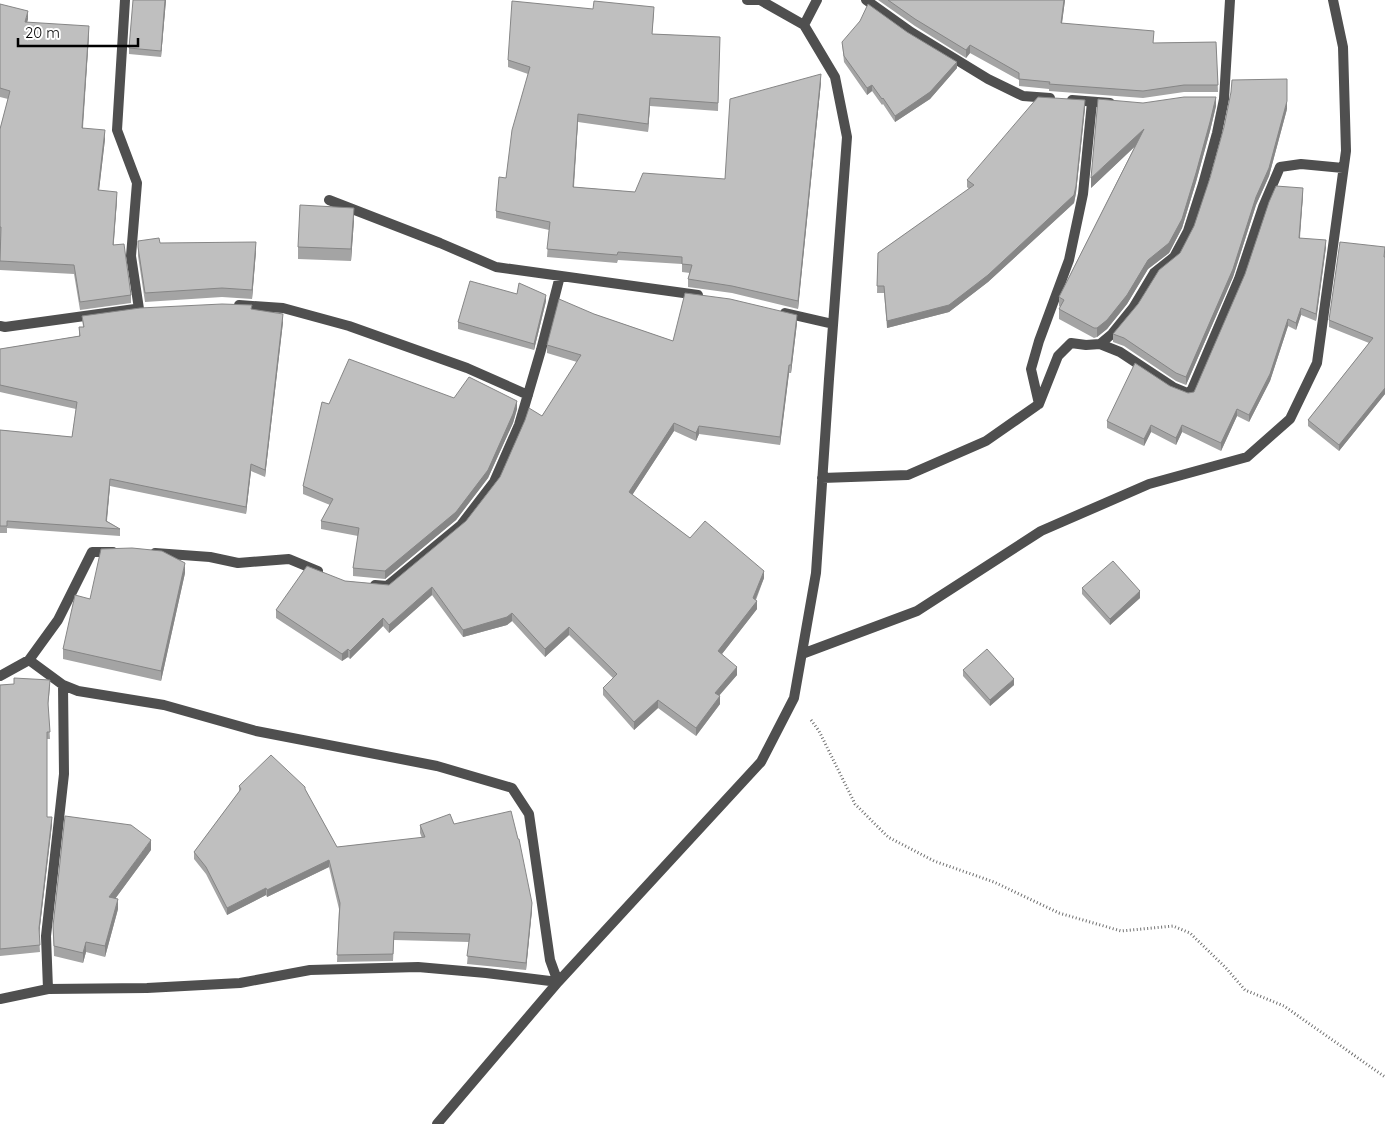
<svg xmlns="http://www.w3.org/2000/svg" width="1385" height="1124" viewBox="0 0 1385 1124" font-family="Quicksand,sans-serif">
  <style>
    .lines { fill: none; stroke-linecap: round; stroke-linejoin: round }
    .path { stroke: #717171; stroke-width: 3; stroke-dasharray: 1 2.5; stroke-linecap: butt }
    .minor { stroke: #4f4f4f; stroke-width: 10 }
    .wall { fill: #a4a4a4 }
    .shaded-wall { fill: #868686 }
    .building { fill: #bfbfbf; stroke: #868686 }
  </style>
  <rect width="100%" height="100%" fill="#fff"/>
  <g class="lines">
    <path class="path" d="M811,720L819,731L855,804L888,837L934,861L994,882L1059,913L1121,931L1173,926L1190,933L1226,968L1245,990L1284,1006L1385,1077"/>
    <path class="minor" d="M125,0L117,130L137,183L131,256L139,309
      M866,0L911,32L988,79L1023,96L1050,98
      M804,25L817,0
      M1072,100L1110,103
      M329,200L440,243L496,267L698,295
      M239,305L283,308L349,326L467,368L528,395
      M785,313L833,324
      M0,326L5,327L135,309
      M1100,344L1120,352L1173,387L1190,394L1239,279L1263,207L1280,167L1301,164L1343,168
      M1039,404L1031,369L1039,341L1069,260L1083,194L1092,102
      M822,478L908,475L986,441L1039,404L1058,356L1071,343L1086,345L1100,344L1112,334L1133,308L1154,273L1174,257L1188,231L1203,184L1217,133L1224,99L1230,0
      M155,553L210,557L238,563L289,559L318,571
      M375,585L387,586L461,525L494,482L519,425L541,350L560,276
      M802,654L917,611L1041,531L1149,484L1247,457L1290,419L1317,363L1346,151L1343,47L1333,0
      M0,676L29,660L58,620L92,552H113
      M48,989L46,936L64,774L63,685
      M0,999L48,989L147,988L240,983L310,970L418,967L486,973L558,982L550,960L529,814L512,788L437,766L256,731L164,705L78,691L63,685L29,660
      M437,1124L558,982L761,762L794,698L816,573L829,379L847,137L835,77L804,25L760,0H747"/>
  </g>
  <path class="wall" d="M166,0L161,57L129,54V48Z
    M878,0H1065L1062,23L1154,43L1216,42L1218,92H1184L1143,98L1049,91V89L1019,86V80L970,53L966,58L915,26Z
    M0,4L28,19L27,22L89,35L83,128L105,139L99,190L117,200L113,245L131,295V303L80,310L74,274L0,270V129L8,99L0,97Z
    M593,9L654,14L652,34L720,37L718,111L650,106L648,132L578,122L574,187L635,192L725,179L821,82L798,309L732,293L688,287V279L690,273L682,272V264L618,260L617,263L547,257L549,230L496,218V211L506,178L528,74L508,67V60Z
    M842,42L957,68L930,99L895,122L883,104L882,105L872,91L867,95L844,62Z
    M1143,103L1216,106L1210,131L1196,182L1182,228L1169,253L1148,269L1127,304L1107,329L1097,337L1094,338L1059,319V309L1060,307L1059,306V297L1135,146L1091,188Z
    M1085,108L1076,193L1074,203L988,282L949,312L887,328L884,293H877L878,253L969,189L967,187V180Z
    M1287,109L1269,176L1256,205L1233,277L1186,385L1176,381L1124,346L1113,342V334L1138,304L1180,253Z
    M1303,195L1300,238L1326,247L1316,321L1301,315L1296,330L1288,326L1270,381L1249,422L1237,416L1221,451L1182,432L1176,445L1151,432L1144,446L1107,428V421L1170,386L1188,393L1194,392Z
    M354,220L351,261L298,259V247Z
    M160,243L256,251L252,299L222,297L145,302L138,256V247Z
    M1385,247V394L1339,451L1308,426V420L1369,343L1329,327V320Z
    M517,294L546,301L534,350L458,329V322Z
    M252,309L283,322L265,477L251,471L246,514L110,486L107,521L120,529V536L7,528V533H0V430L72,437L76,409L0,392V349L79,336V327H83L82,316Z
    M594,314L673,341L797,323L791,373H789L780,445L699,434L696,441L674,431L632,495L690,538L764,578L756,600L757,609L722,654L737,675L719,696L720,704L696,736L658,708L634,730L603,695V688L613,678L569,635L545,657L512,621L507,625L463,637L432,595L389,633L383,626L350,659L348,657L342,661L276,618V610L345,581L389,585L466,521L500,477L542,416L577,362L547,353V345Z
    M454,398L517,409L513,423L488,478L456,520L385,579L353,576V568L358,536L321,529V521L330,505L303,494V486L329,404Z
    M185,573L161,681L63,659V649L90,599Z
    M1082,588L1140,598L1110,625L1082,594Z
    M963,670L1014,685L990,706L963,676Z
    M0,685L50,687L48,706L50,739H47V817L52,824L39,934L40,952L0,956Z
    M239,786L305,789L337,847L422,838L420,833V825L454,824L532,910L526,970L467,964L469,942L394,940L393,961L337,962L339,909L329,867L267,897L266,895L227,915L206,874L194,859V852L239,792Z
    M151,850L115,899L118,909L105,957L86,952L83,963L54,956L53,926Z"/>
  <path class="shaded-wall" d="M165,0H166L161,57V51Z
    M1064,0H1065L1061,30V23Z
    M28,11V19L25,30V22Z
    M89,26V35L82,136V128Z
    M970,45V53L966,58V50Z
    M957,62V68L930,99L895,122V116Z
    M821,74V82L798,309V301Z
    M872,85V91L867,95V88Z
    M1216,97V106L1210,131L1196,182L1182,228L1169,253L1148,269L1127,304L1107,329L1097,337V328Z
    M650,98V106L648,132V124Z
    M1085,100V108L1076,193L1074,203L988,282L949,312L887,328V321Z
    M1287,101V109L1269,176L1256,205L1233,277L1186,385V377L1256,197Z
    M578,114V122L573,194V187Z
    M1144,129V138L1091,188V178Z
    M105,130V139L98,199V190Z
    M1303,188V195L1299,245V238Z
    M117,192V200L113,254V245Z
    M354,208V220L351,261V249Z
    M1326,240V247L1316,321V314Z
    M256,242V251L252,299V290Z
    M546,295V301L534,350V344Z
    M1301,308V315L1296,330V323Z
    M283,314V322L265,477V470Z
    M797,315V323L791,373V365Z
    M1288,319V326L1270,381L1249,422V415Z
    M789,365V373L780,445V437Z
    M1385,388V394L1339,451V445Z
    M517,401V409L513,423L488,478L456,520L385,579V571Z
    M1237,409V416L1221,451V443Z
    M674,423V431L629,500V492Z
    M1151,425V432L1144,446V439Z
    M1182,425V432L1176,445V438Z
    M699,426V434L696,441V433Z
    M251,464V471L246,514V507Z
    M110,479V486L106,528V521Z
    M185,563V573L161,681V671Z
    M764,571V578L753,605L757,601V609L718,659V651L753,598Z
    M432,587V595L389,633V625Z
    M1140,591V598L1110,625V619Z
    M512,613V621L507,625L463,637V630Z
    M383,618V626L350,659V651Z
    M569,627V635L545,657V649Z
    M348,649V657L342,661V654Z
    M737,667V675L715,700V693Z
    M1014,679V685L990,706V700Z
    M720,696V704L696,736V728Z
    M658,700V708L634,730V722Z
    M52,817V824L39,935V928Z
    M151,840V850L109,907V897Z
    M329,860V867L267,897V890Z
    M266,888V895L227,915V908Z
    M118,899V909L105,957V946Z
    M532,903V910L526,970V963Z
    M86,942V952L83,963V953Z"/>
  <path class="building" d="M133,0H165L161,51L129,48Z
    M888,0H1064L1061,23L1154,31L1153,43L1216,42L1218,85H1184L1143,91L1049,84L1050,82L1019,79V73L970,45L966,50L915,19Z
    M512,1L593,9L594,1L654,7L652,34L720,37L718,103L650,98L648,124L578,114L573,187L635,192L643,173L725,179L730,99L821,74L798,301L732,286L688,279L692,265L682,264V257L618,252L617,255L547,249L550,222L496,211L499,177L506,178L512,130L530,67L508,60Z
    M0,4L28,11L25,22L89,26L82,128L105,130L98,190L117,192L113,245L124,244L131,295L80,302L74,265L0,261L1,227H0V129L10,91L0,88Z
    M868,4L907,32L957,62L930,92L895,116L883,98L882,99L872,85L867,88L844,56L842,42L860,21Z
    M1287,79V101L1269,168L1256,197L1233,269L1186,377L1176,373L1124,338L1113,334L1138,304L1159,270L1180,253L1194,226L1210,178L1224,127L1231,92L1232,80Z
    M1038,97L1085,100L1076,186L1074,195L988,275L949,305L887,321L884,286H877L878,253L974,185L967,180Z
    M1184,97H1216L1210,122L1196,173L1182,219L1169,243L1148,260L1127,295L1107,320L1097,328H1094L1059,309L1064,300L1059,297L1144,129L1091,178L1098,99L1143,103Z
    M1276,186L1303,188L1299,238L1326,240L1316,314L1301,308L1296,323L1288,319L1270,374L1249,415L1237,409L1221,443L1182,425L1176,438L1151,425L1144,439L1107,421L1135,363L1170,386L1188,393L1194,392L1245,274L1269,202Z
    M300,205L354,208L351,249L298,247Z
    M159,238L160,243L256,242L252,290L222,288L145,293L138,247V241Z
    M1340,242L1385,247L1384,257H1385V388L1339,445L1308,420L1373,338L1329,320Z
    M470,281L517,294L519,283L546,295L534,344L458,322Z
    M685,293L730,299L797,315L791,365H789L780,437L699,426L696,433L674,423L629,492L690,538L705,521L764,571L753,598L757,601L718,651L737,667L715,693L720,696L696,728L658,700L634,722L603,688L617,674L569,627L545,649L512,613L507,617L463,630L432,587L389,625L383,618L350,651L348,649L342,654L276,610L307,566L345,581L389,585L466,521L500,477L525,420L529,408L542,416L581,355L547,345L559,299L594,314L673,341Z
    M222,304L252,305L251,309L283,314L265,470L251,464L246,507L110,479L106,521L120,529L7,521V526H0V430L72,437L77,402L0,385V349L80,336L79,327H84L82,316L140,308Z
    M349,359L454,398L469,377L517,401L513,414L488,470L456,512L385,571L353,568L359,528L321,521L333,499L303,486L322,402L329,404Z
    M132,548L162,551L185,563L161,671L63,649L75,595L90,599L101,549Z
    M1113,561L1140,591L1110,619L1082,588Z
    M987,649L1014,679L990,700L963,670Z
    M14,678L50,680L48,703L50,732H47V817H52L39,928L40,945L0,949V685L14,684Z
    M271,755L305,787V789L337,847L425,837L420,825L450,814L454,824L511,811L518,839H519L532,903L526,963L467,956L470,934L394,932L393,954L337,955L340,903L329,860L267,890L266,888L227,908L206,867L194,852L241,789L239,786Z
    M65,816L131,825L151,840L109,897L118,899L105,946L86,942L83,953L54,946L53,926Z"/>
  <path d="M18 38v8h120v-8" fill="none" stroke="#000000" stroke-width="2.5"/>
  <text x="25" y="38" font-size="15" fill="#000000" stroke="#ffffff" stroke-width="4" paint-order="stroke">20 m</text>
</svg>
